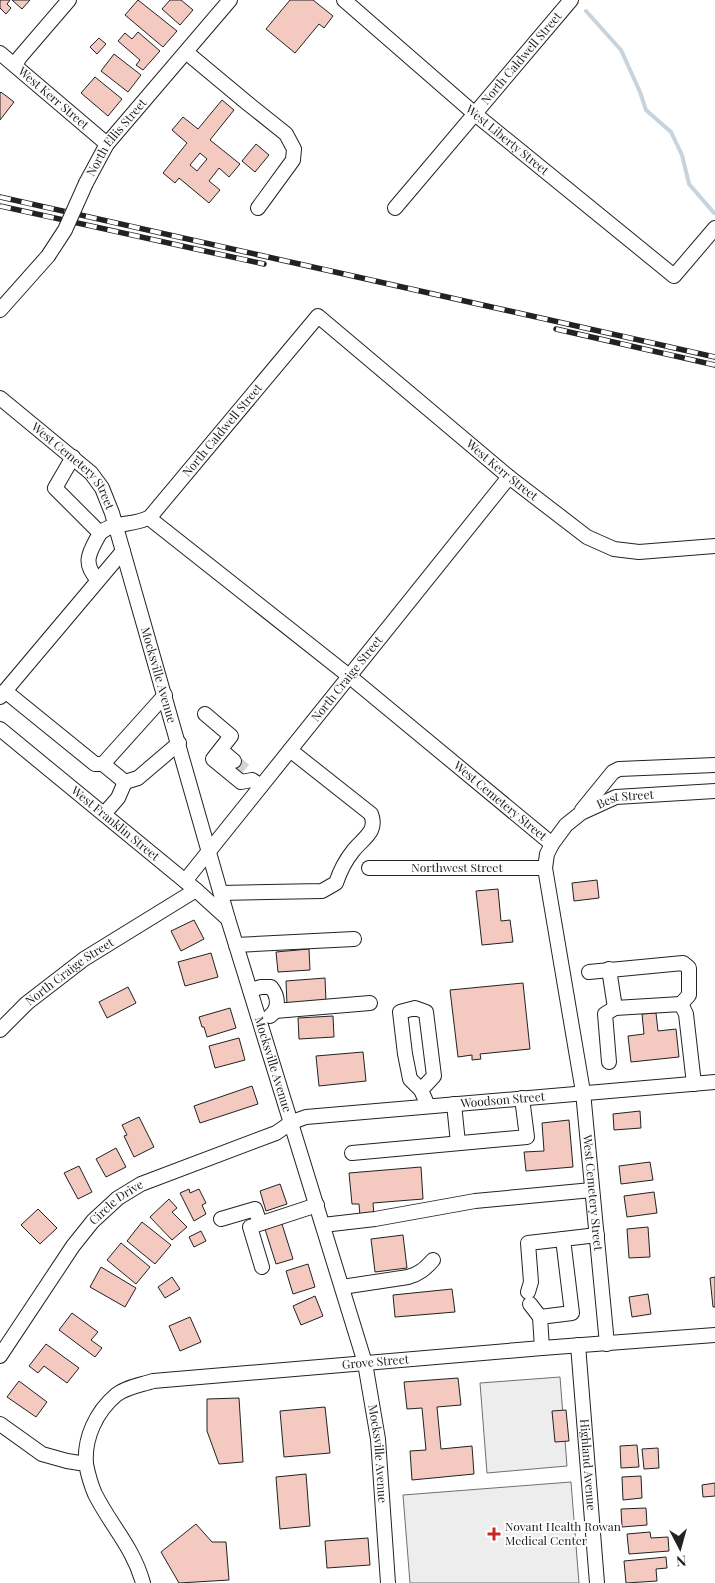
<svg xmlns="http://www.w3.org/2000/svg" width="715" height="1583" viewBox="0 0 715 1583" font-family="'Playfair Display',serif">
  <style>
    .parking { fill: #ededed; stroke: #6f6f6f }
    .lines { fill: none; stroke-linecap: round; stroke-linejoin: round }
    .stream { stroke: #c7d3dd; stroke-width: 4 }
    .building { fill: #f3c9c0; stroke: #222; fill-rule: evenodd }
    .minor-tunnel { stroke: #d3d3d3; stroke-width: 14; stroke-dasharray: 14 7; stroke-linecap: butt }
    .minor-casing { stroke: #222; stroke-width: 16 }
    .minor { stroke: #fff; stroke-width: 14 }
    .rail-casing { stroke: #222; stroke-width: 5.5 }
    .rail { stroke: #fff; stroke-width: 4; stroke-dasharray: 11; stroke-linecap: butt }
    .minor-bridge-casing { stroke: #222; stroke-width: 16; stroke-linecap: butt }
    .minor-bridge { stroke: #fff; stroke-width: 14 }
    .poi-dot { fill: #c62828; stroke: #fff; stroke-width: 2 }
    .labels { text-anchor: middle; stroke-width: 4; stroke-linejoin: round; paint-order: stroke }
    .street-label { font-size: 12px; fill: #222; stroke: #fff }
    .poi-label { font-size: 12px; fill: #222; stroke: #fff; text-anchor: start }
  </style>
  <rect width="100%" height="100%" fill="#fff"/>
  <path class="parking" d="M560,1377L567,1466L487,1473L480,1383Z
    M571,1482L579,1583H410L403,1495Z"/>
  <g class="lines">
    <path class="stream" d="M586,11L621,50L640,92L646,110L671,132L682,155L689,184L714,213"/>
  </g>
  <path class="building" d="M0,0H10L7,4L11,8L6,14L0,8Z
    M12,0H30L22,9Z
    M138,0L177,31L163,47L125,15Z
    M170,0H181L193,10L180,25L162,9Z
    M290,0H313L333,16L324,28L319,24L295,53L266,29Z
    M138,32L160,51L143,70L136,65L140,60L118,41L125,33L132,39Z
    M99,38L106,44L97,54L90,47Z
    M114,54L141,75L128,92L101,71Z
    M95,77L122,99L108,116L81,93Z
    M1,92L14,102L0,120V93Z
    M222,100L234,110L210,140L240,164L229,177L219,168L209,181L220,190L209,203L179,178L175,183L163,173L187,143L172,130L183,117L198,129ZM200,153L207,159L197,171L190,165Z
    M256,144L269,155L255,172L242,161Z
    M597,880L599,898L574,901L572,883Z
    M498,889L501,921L510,920L513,942L482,945L476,891Z
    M194,920L204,939L181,951L171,931Z
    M309,949L310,970L278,972L276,952Z
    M211,953L218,977L185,986L178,962Z
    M325,978L326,1002L287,1005L286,981Z
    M523,983L530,1049L480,1054L481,1059L472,1060V1055L458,1057L450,990Z
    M128,987L136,1003L107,1018L99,1002Z
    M230,1008L236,1028L207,1037L204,1027H202L199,1017Z
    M656,1013L658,1031L676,1029L679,1057L631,1062L628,1036L644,1034L642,1014Z
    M333,1016L334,1037L299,1039L298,1018Z
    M239,1038L245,1060L215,1068L209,1046Z
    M363,1052L366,1081L319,1086L316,1056Z
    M252,1086L258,1104L200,1123L194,1106Z
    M640,1111L641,1128L614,1130L613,1114Z
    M139,1117L154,1147L134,1157L124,1136L127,1135L122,1125Z
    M569,1120L573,1167L526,1171L524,1152L544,1151L542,1123Z
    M116,1148L126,1167L106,1177L96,1159Z
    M650,1162L653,1180L621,1184L619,1166Z
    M79,1166L92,1192L78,1199L64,1173Z
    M421,1167L423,1199L373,1203L374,1215L360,1216L359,1204H352L349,1173Z
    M280,1184L287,1204L266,1211L260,1191Z
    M189,1189L190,1193L199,1189L206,1203L202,1205L206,1214L194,1221L180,1193Z
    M654,1192L657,1213L627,1217L624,1196Z
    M169,1199L177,1208L172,1212L187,1227L172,1240L150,1217Z
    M38,1209L57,1228L40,1244L21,1225Z
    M281,1221L293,1259L276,1264L264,1226Z
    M142,1222L171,1245L155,1264L127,1241Z
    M648,1227L650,1257L629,1258L627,1229Z
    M201,1231L206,1241L194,1247L189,1237Z
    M403,1235L407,1268L375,1272L371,1239Z
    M121,1243L150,1267L136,1284L107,1260Z
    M308,1264L315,1287L293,1294L286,1271Z
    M101,1267L136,1288L125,1307L90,1287Z
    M172,1277L180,1289L165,1298L158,1287Z
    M715,1277V1307H713L710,1278Z
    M452,1289L455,1312L395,1317L393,1295Z
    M648,1294L651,1314L632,1317L629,1297Z
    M315,1296L323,1316L301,1325L293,1306Z
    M72,1313L98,1332L91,1340L102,1348L95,1357L59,1330Z
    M190,1317L201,1342L180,1351L169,1326Z
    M46,1344L79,1368L67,1383L44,1366L38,1373L29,1366Z
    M458,1378L461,1405L437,1407L441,1449L472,1446L474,1474L412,1480L410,1451L426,1450L422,1408L407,1409L404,1382Z
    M19,1381L47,1402L36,1417L7,1397Z
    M239,1398L243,1462L219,1464L207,1431V1399Z
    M325,1407L330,1453L284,1457L280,1411Z
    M566,1410L569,1441L555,1442L552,1411Z
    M637,1445L639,1467L621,1468L620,1446Z
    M658,1448L659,1468L644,1469L642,1449Z
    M306,1474L310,1526L280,1529L276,1477Z
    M641,1476L642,1498L623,1500L622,1477Z
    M715,1483V1496L703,1497L702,1485Z
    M646,1508L647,1525L622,1527L621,1509Z
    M196,1524L212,1542H226L229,1580L179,1583L161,1552Z
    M650,1532L651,1538L668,1537L669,1551L629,1554L627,1534Z
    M368,1538L370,1565L327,1568L325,1541Z
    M666,1557L667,1568L656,1569L657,1581L626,1583L624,1561Z"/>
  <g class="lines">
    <path class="minor-tunnel" d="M234,761L248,773"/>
    <defs>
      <g id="minor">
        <path id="s1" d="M344,0L475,114L674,276L715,228"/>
        <path d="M186,52L246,102L286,134L294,149L293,160L258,208"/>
        <path id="s2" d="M0,53L107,144"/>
        <path d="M15,65L20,57L69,0"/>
        <path id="s3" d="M86,183L107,144L230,0"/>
        <path id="s4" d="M395,208L571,0"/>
        <path d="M0,310L48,256"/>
        <path id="s5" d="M0,398L91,473L102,488L112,513L228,919L365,1363L378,1439L388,1583"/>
        <path d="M73,457L55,488L100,533C90,552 81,562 98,580"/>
        <path id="s6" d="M149,518L349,676L552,844L547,854L545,868L583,1092L607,1344"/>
        <path id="s7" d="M100,533C114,521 135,526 150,517L318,316L509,477L587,537L614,549L639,552L715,546"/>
        <path d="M5,691L95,764H103L165,695"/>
        <path d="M0,697L123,551"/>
        <path d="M205,714L231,736L213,759L241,782L252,780L261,786"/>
        <path id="s8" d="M0,729L196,890L228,919"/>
        <path d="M221,750L234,761"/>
        <path d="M103,764L125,782L138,778L179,743"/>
        <path d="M582,810L613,772L619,769L715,765"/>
        <path d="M104,814L118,798L125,782"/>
        <path id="s9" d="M552,844L566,825L581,813L616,797L715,791"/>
        <path id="s10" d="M369,868H545"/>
        <path id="s11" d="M185,881L509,477"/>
        <path d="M221,893L322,891L336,883C340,871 345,861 353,851C363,838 378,832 371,814L290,750"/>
        <path d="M236,945L354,939"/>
        <path d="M609,969L615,1008"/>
        <path d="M589,972L683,963L689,968V995L681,1004"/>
        <path d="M250,990L261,987H271C279,997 279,1009 270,1016"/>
        <path d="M275,1011L370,1003"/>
        <path id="s12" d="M0,1030L27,1003L84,959L196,890"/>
        <path d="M609,1062L605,1014L615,1008L681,1004L686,1014L694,1084"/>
        <path d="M421,1090L434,1076L426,1012L415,1008L400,1012L405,1054L410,1079L421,1090L428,1106"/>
        <path d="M454,1104L458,1143"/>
        <path d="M352,1153L527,1137L522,1098"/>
        <path d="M221,1219L255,1209L260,1223"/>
        <path d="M323,1225L375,1219L475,1201L592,1190"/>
        <path d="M262,1267L250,1227L317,1205"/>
        <path d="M342,1287L408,1277C419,1274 425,1269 433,1260"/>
        <path d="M528,1292L531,1282L528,1243L563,1239"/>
        <path d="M530,1304L540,1317"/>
        <path id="s13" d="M578,1345L597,1583"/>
        <path d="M542,1348L540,1317L572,1313L563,1239L597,1235"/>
        <path id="s14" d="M0,1356L73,1246L93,1221L118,1198L141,1184L276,1133L292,1122L306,1117L715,1082"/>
        <path d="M0,1424L42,1454L67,1461L86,1464C88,1474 91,1485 95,1494C111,1526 133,1547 143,1583"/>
        <path id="s15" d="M86,1464C84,1438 96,1412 116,1395C126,1387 141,1385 153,1381L542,1348L715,1335"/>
      </g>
    </defs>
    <use href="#minor" class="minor-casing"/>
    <use href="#minor" class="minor"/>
    <defs>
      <path id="rail" d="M0,197L715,357
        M0,206L264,264
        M556,329L715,365"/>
    </defs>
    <use href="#rail" class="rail-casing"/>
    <use href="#rail" class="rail"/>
    <defs>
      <path id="minor-bridge" d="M48,256L65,230L86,183"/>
    </defs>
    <use href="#minor-bridge" class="minor-bridge-casing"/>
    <use href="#minor-bridge" class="minor-bridge"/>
  </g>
  <path class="poi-dot" d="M491.5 1526.5h5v5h5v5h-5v5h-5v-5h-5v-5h5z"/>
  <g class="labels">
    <g class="street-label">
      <text dy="4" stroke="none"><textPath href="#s4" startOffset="196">North Caldwell Street</textPath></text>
      <text dy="4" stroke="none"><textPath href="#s2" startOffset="70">West Kerr Street</textPath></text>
      <text dy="4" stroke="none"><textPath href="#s3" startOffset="55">North Ellis Street</textPath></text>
      <text dy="4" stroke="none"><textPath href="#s1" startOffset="215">West Liberty Street</textPath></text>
      <text dy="4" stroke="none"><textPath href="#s7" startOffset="166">North Caldwell Street</textPath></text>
      <text dy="4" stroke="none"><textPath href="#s5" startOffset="101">West Cemetery Street</textPath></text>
      <text dy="4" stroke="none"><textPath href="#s7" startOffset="555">West Kerr Street</textPath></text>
      <text dy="4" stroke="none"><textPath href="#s5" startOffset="332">Mocksville Avenue</textPath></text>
      <text dy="4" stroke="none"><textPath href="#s11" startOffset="259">North Craige Street</textPath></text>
      <text dy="4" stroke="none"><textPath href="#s6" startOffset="451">West Cemetery Street</textPath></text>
      <text dy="4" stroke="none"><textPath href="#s9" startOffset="90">Best Street</textPath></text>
      <text dy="4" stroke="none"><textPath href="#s8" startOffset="149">West Franklin Street</textPath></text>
      <text dy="4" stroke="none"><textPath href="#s10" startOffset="88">Northwest Street</textPath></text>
      <text dy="4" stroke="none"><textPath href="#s12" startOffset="91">North Craige Street</textPath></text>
      <text dy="4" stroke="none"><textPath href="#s5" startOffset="738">Mocksville Avenue</textPath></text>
      <text dy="4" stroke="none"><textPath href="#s14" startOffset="601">Woodson Street</textPath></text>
      <text dy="4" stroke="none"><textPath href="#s6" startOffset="872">West Cemetery Street</textPath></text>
      <text dy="4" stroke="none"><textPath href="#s14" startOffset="194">Circle Drive</textPath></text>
      <text dy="4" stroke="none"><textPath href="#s15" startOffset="341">Grove Street</textPath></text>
      <text dy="4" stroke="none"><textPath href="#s5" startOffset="1142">Mocksville Avenue</textPath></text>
      <text dy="4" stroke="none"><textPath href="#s13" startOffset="120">Highland Avenue</textPath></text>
    </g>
    <g class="poi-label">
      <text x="505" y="1531">Novant Health Rowan<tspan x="505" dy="14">Medical Center</tspan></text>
    </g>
  </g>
  <g transform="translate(680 1548) rotate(174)" stroke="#ffffff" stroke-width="4" paint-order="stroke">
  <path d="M0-4L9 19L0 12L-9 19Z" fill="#222222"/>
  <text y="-8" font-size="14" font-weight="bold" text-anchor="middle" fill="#222222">N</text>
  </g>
</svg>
